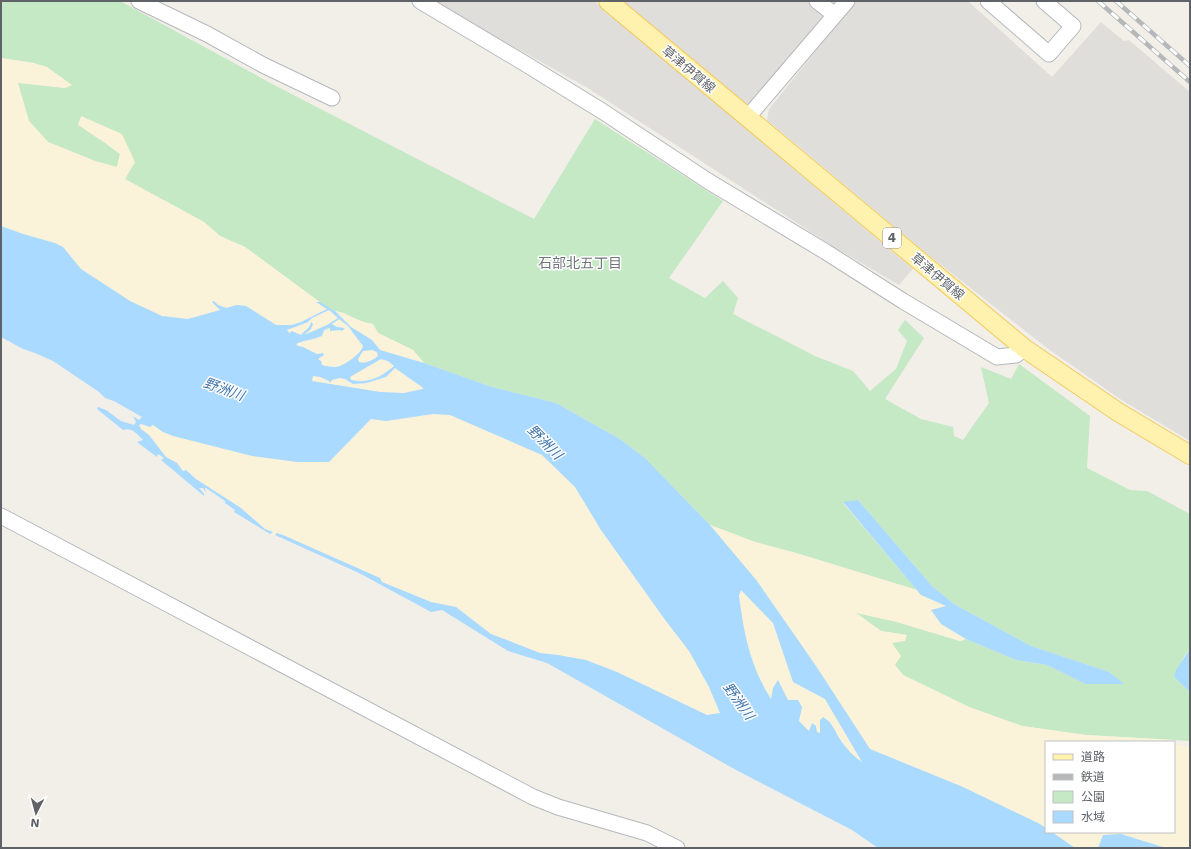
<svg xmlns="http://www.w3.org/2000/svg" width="1191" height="849" viewBox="0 0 1191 849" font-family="'DejaVu Sans','Noto Sans JP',sans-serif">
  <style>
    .industrial { fill: #e0deda }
    .green { fill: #c5e8c5 }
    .sand { fill: #fbf3d9 }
    .water { fill: #aadaff; fill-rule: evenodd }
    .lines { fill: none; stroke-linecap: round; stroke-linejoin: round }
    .minor-casing { stroke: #b5b8bc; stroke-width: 17 }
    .major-casing { stroke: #f2c960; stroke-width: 20 }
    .minor { stroke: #fff; stroke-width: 15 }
    .major { stroke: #fff2af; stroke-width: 18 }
    .rail-casing { stroke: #b6b7b8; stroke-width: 4.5 }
    .rail { stroke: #fff; stroke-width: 3; stroke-dasharray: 9; stroke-linecap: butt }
    .labels { text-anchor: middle; stroke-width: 3; stroke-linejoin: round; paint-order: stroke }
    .shield { fill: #fff; stroke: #8f9295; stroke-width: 1 }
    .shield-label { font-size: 12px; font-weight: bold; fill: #5f6368 }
    .street-label { font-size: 13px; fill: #5f6368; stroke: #fff }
    .neighbourhood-label { font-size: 14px; fill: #70757a; stroke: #fff }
    .water-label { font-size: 14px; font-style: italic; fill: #4174aa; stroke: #fff }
  </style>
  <rect width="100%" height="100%" fill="#f1efe8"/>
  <path class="industrial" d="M432,1H594L913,269L899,285L834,247L586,87Z
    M623,1H809L824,14L825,20L748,105Z
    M856,1H968L1052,77L1101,22L1124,41L1129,40L1190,92V441L1120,399L1047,348L926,253L767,120L769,109Z"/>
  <path class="green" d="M1,1H120L276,86L534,219L595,119L723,201L669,278L705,298L723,281L738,298L733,314L815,356L853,371L870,391L896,369L907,341L898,330L905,320L924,338L885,399L921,419L953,427L954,436L963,440L989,403L981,367L1011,379L1019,364L1090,416L1087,468L1130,490L1147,491L1190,514V649L1185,655L1174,677L1190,692V741L1086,735L1022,726L969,707L903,675L895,665L892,642L907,635L881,631L855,612L897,622L960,641L966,639L1016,660L1047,665L1085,684H1123L1109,672L1031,646L954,604L932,586L858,500L843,503L917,590L796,553L755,542L710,525L645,458L620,439L556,403L492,387L424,363L413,350L378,333L372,324L362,322L344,313L335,311L319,302L245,247L220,236L204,222L124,179L135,162L105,143L120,154L117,167L95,161L48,142L29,121L17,82L65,88L47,67L33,63L1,58Z"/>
  <path class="sand" d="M1,58L33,63L47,67L72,85L65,88L18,83L29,121L48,142L95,161L117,167L120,154L105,143L78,125L81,116L122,134L135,162L125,179L204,222L220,236L245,247L320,302L317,303L327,309L301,322L292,325H276L246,306L237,305L226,308L212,303L220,310L188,319L162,316L130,301L81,269L63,247L1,226Z
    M329,310L338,318L327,325L306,335H303L311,329L313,324L311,323L308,330L304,331L301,335L292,331L289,333L286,330L298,327L308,322L312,318Z
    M335,311C348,314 359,322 373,324L378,333L413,350L424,363L380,350L372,340L351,327Z
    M339,319L348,326L363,346C361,354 343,367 335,367C331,367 326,366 322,365L318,359L320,356L303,347L298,346L296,344C301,342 308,342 313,339C319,336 323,331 330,328L335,330H340L342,327H337L332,324Z
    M368,350H372L377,352L378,355C373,360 366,364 359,362L358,359C360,354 362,351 368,350Z
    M381,359L394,366C381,378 369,384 351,380L349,377Z
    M395,368L412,381L422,387L423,389L404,393L380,392L343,385H332L312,381L313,376L320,377L329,381C341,374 344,381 353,384C360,386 380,381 386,376C389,374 392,370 395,368Z
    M433,414L450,415L542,455L575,487L601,530L663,617L689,651L709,687L720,713L707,715L617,672L586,660L558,655L540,653L491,634L456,607L431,602L382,582L380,578L277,533L275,535L270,534L273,532L265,529L241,508L196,479L186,470L183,472L177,463L166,457L149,435L141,429L139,425L140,424L153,425L163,432L297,462H329L371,419L386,421Z
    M710,525L755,542L796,553L917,590L921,595L947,606L932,611L941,624L966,639L960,641L897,622L856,613L881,631L907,635L905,641L892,643L901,656L895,665L903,675L969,707L1022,726L1086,735L1175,740L1178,745L1190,747V848H1166L1121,834L1103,835L1098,848H1075L1052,832H1174V742H1046V828L1038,823L963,787L870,749L816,666L757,581Z
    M741,590L773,623L793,682L825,699L862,763C848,752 839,737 830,721L820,733L817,732L812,723L809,732L799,721L802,707L772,699C750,666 744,635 739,596Z"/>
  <path class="water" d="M1,226L23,234L55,243L63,247L81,269L130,301L162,316L188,319L220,310L212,302L214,301L218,305L226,308L237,305L246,306L276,325H292L301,322L327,309L316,302H320L335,311L351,327L372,340L380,350L424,363L492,387L556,403L620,439L645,458L710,525L757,581L816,666L870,749L963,787L1038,823L1046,828V832H1052L1075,848H878L852,830L736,770L547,663L508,651L442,610L431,612L359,573L275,535L277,533L283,535L380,578L382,582L431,602L456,607L491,634L540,653L558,655L586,660L617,672L707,715L720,713L709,687L689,651L663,617L601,530L575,487L542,455L450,415L433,414L386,421L371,419L329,462H297L252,456L173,436L163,432L153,425L150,427L141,424L139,425L141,429L149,435L166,457L177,463L183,471L186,470L196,479L241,508L265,529L273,532L270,534L234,512L235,510L225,503V501L206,488H205L206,492L203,488H199L204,494V496L161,460L164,458L158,454L157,457L137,442L143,440C137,434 132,427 123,430L97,409L98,407L106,410L121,421L134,425L136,422L133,416L139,420L142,417L114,401L105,398L99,392L53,361L35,353L23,349L1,337ZM329,310L338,318L327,325L304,335L311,329L313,324L311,322C310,329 305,330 301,335L292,331L289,333L287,330L308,322L312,318ZM339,319L348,326L363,346C361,354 343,367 335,367C331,367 326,366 322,365L321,361L318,359L324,355L323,353L317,354L303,347L298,346L296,344C303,340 313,340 322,336L324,330L330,328V331L340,330L342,331L345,328L337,327L332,324ZM372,350L377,352L378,356C373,360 366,364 359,362L358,359L363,351ZM381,359L388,361L394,366C381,377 368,384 351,380L350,377ZM395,368L422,387L423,389L404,393L380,392L312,381L313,376L320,377L329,381L330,383L332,380L340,378L345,379L353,384L366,383L386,377ZM741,590L773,623L793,682L825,699L862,762C853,756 845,747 839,738C834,729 832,722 823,717L820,720V733L817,732L816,726L812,723L809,731L799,721L802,707L798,700H788L778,680L773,688L771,699C750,666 744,634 739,596Z
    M858,500L932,586L954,604L1031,646L1109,672L1124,684H1085L1047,665L1016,660L966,639L941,624L931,610L946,606L921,595L843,502Z
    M1190,649V692L1174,677L1176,670Z
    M1121,834L1166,848H1098L1103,835Z"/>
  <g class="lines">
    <defs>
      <path id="minor" d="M139,1L207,34L263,65L332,98
        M420,1L524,63L602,111L708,181L826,252L903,301L997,357L1016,355L1024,348
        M817,1L835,15
        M988,1L1049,54L1073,26L1044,1
        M747,118L847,1
        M1,516L533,797L558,807L647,833L677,848"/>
      <path id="major" d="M608,1L1024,348L1118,412L1190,455"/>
    </defs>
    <use href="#minor" class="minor-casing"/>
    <use href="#major" class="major-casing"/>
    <use href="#minor" class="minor"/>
    <use href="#major" class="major"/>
    <defs>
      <path id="rail" d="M1098,1L1190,82
        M1116,1L1190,66"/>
    </defs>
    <use href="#rail" class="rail-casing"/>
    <use href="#rail" class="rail"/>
  </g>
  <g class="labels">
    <rect class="shield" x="883" y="228" width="18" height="20" rx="3"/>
    <g class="shield-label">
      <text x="892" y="242">4</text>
    </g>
    <g class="street-label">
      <text transform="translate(689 69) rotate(40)" y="5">草津伊賀線</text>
      <text transform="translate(938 276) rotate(40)" y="5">草津伊賀線</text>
    </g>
    <g class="neighbourhood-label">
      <text x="580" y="268">石部北五丁目</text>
    </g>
    <g class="water-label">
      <text transform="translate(224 389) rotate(20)" y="5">野洲川</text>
      <text transform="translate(545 442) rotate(45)" y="5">野洲川</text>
      <text transform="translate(739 701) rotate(54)" y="5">野洲川</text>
    </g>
  </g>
  <rect width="1191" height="849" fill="none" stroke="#5f6368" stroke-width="4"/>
  <rect x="1045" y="741" width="130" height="92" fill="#ffffff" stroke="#bfc1c3"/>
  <rect x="1053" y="754" width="20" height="6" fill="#fff2af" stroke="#bfc1c3"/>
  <text x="1081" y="761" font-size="12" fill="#5f6368">道路</text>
  <rect x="1053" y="774" width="20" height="6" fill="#b6b7b8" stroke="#bfc1c3"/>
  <text x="1081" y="781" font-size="12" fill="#5f6368">鉄道</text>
  <rect x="1053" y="791" width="20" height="12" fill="#c5e8c5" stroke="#bfc1c3"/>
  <text x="1081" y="801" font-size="12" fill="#5f6368">公園</text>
  <rect x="1053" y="811" width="20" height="12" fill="#aadaff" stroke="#bfc1c3"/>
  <text x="1081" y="821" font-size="12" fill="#5f6368">水域</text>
  <g transform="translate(36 813) rotate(186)" stroke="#ffffff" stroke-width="3" paint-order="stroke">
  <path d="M0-3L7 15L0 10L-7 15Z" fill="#5f6368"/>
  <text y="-6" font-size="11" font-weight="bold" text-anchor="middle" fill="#5f6368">N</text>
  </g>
</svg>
